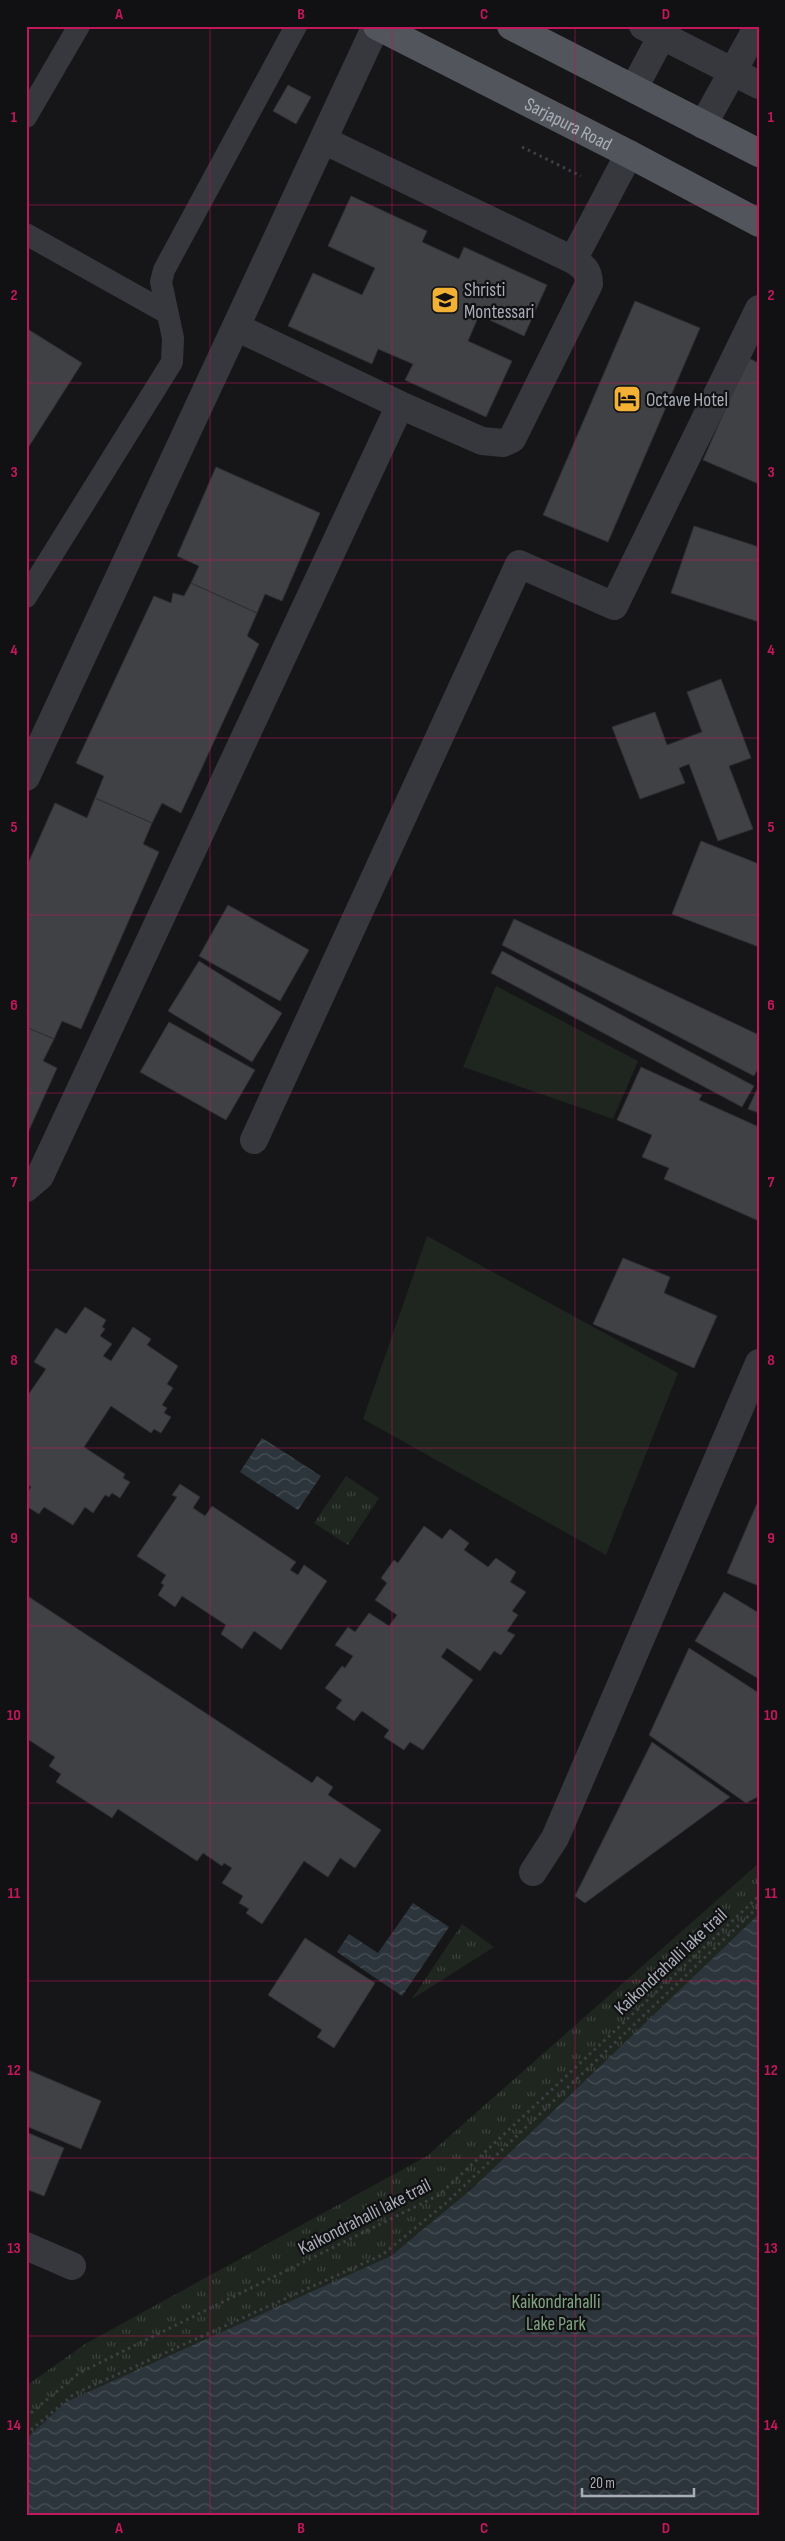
<svg xmlns="http://www.w3.org/2000/svg" width="785" height="2541" viewBox="0 0 785 2541" font-family="'Sofia Sans Condensed',sans-serif">
  <style>
    .grass { fill: #1e261f }
    .park { fill: url(#park-tufts) }
    .water { fill: url(#water-waves) }
    .building { fill: #404145; stroke: #303034 }
    .lines { fill: none; stroke-linecap: round; stroke-linejoin: round }
    .path { stroke: #3d3f44; stroke-width: 3; stroke-dasharray: 2.5 4; stroke-linecap: butt }
    .lane { stroke: #37383d; stroke-width: 22 }
    .street { stroke: #37383d; stroke-width: 28 }
    .primary { stroke: #53555c; stroke-width: 28 }
    .grid { fill: none; stroke: #c2185b; stroke-width: 1; stroke-opacity: 0.55 }
    .labels { text-anchor: middle; stroke-width: 4.5; stroke-linejoin: round; paint-order: stroke }
    .street-label { font-size: 19px; fill: #a8adb8; stroke: #111113 }
    .poi-label { font-size: 19px; fill: #a8adb8; stroke: #111113; text-anchor: start }
    .park-label { font-size: 19px; fill: #7fa381; stroke: #111113 }
    .neatline { fill: none; stroke: #c2185b; stroke-width: 2 }
    .grid-label { font-size: 16px; text-anchor: middle; font-weight: bold; fill: #c2185b }
  </style>
  <defs>
    <pattern id="park-tufts" width="24" height="20" patternUnits="userSpaceOnUse" patternTransform="scale(1.25)"><rect width="24" height="20" fill="#1e261f"/><path d="M3 7l-1-3M5 7V3M7 7l1-3M15 17l-1-3M17 17v-4M19 17l1-3" fill="none" stroke="#3c433d"/></pattern>
    <pattern id="water-waves" width="16" height="10" patternUnits="userSpaceOnUse" patternTransform="scale(1.25)"><rect width="16" height="10" fill="#2c353c"/><path d="M0 5q4-4 8 0t8 0" fill="none" stroke="#485056"/></pattern>
  </defs>
  <rect width="100%" height="100%" fill="#161618"/>
  <path class="grass" d="M496,986L638,1061L613,1119L463,1067Z
    M427,1236L678,1373L606,1555L363,1419Z"/>
  <path class="park" d="M346,1476L379,1498L348,1545L314,1523Z
    M759,1863V2515H26V2386L85,2344L427,2156Z
    M462,1924L494,1947L412,1999Z"/>
  <path class="water" d="M262,1438L321,1476L298,1510L240,1472Z
    M413,1903L449,1927L402,1996L337,1952L349,1934L378,1953Z
    M759,1914V2515H26V2439L66,2402L391,2256L473,2188Z"/>
  <path class="building" d="M288,85L311,97L296,124L273,111Z
    M351,196L427,231L422,242L459,259L464,247L547,285L524,336L479,315L468,341L512,361L486,417L405,380L413,364L378,349L372,364L288,326L313,273L362,295L375,268L328,246Z
    M635,301L700,328L608,542L543,515Z
    M26,328L82,363L26,451Z
    M748,358L759,363V484L703,460Z
    M216,467L320,513L282,601L265,594L257,613L191,583L199,566L177,556Z
    M694,526L759,547V622L671,593Z
    M191,583L257,613L247,636L259,644L181,813L162,803L152,823L95,798L104,776L76,763L154,596L171,603L173,593L184,596Z
    M721,679L751,758L729,766L753,829L718,841L689,764L679,768L685,783L640,799L612,727L655,712L667,745L702,732L687,692Z
    M95,798L152,823L143,844L159,852L81,1029L62,1021L54,1039L26,1027V868L55,803L87,818Z
    M701,841L759,864V947L672,914Z
    M228,905L309,950L280,1001L199,956Z
    M514,919L759,1035V1067L754,1076L502,945Z
    M502,951L754,1086L742,1107L491,973Z
    M199,961L282,1013L252,1062L168,1011Z
    M169,1022L255,1070L226,1120L140,1072Z
    M26,1027L54,1039L43,1061L57,1068L26,1137Z
    M641,1067L702,1095L699,1100L759,1127V1221L664,1179L669,1168L642,1157L652,1135L617,1120Z
    M759,1085V1113L748,1109Z
    M623,1258L670,1277L664,1293L717,1316L694,1368L593,1324Z
    M85,1307L106,1320L102,1327L105,1329L100,1336L112,1344L103,1356L111,1361L133,1327L151,1339L147,1345L178,1366L167,1384L173,1388L162,1405L167,1408L164,1413L171,1417L161,1433L154,1429L151,1433L111,1406L84,1447L125,1474L123,1478L130,1482L120,1498L112,1493L109,1497L105,1495L93,1513L85,1507L73,1525L44,1507L39,1514L26,1506V1495L31,1487L26,1484V1398L46,1369L34,1362L42,1349L56,1328L66,1334Z
    M180,1484L200,1497L193,1508L205,1516L212,1506L296,1562L290,1570L298,1575L304,1565L327,1581L281,1650L254,1631L242,1649L221,1634L226,1625L182,1596L175,1607L158,1595L164,1585L161,1583L166,1575L137,1556L177,1497L172,1495Z
    M759,1499V1586L727,1573Z
    M424,1526L442,1539L450,1529L469,1543L464,1550L488,1567L496,1558L516,1572L510,1582L526,1592L512,1611L518,1615L507,1631L515,1635L501,1655L494,1651L480,1671L447,1648L441,1657L473,1680L423,1750L410,1742L404,1750L384,1737L389,1730L362,1711L354,1721L336,1708L342,1700L325,1688L342,1666L345,1668L353,1656L335,1645L348,1627L355,1632L369,1613L389,1626L397,1615L375,1600L387,1583L381,1578L394,1560L398,1563Z
    M724,1592L759,1613V1679L695,1641Z
    M26,1595L312,1783L317,1776L333,1787L328,1795L381,1830L355,1868L340,1858L328,1877L304,1861L262,1924L246,1913L249,1909L239,1903L243,1896L222,1883L232,1868L224,1863L222,1866L203,1853L197,1861L118,1809L112,1818L56,1782L61,1774L49,1766L55,1757L26,1738Z
    M689,1648L759,1693V1796L746,1803L649,1735Z
    M652,1742L730,1797L585,1903L575,1896Z
    M305,1938L375,1983L334,2048L317,2037L322,2030L268,1995Z
    M26,2069L101,2101L81,2149L26,2126Z
    M26,2132L64,2148L44,2196L26,2189Z"/>
  <g class="lines">
    <path class="path" d="M522,147L581,176
      M26,2417L79,2373L439,2195L759,1896
      M26,2434L74,2394L382,2255L446,2203L759,1906"/>
    <path class="lane" d="M26,117L79,26
      M26,234L167,313
      M26,597L172,362L173,338L161,282L164,270L296,26"/>
    <path class="street" d="M643,26L759,85
      M634,88L667,26
      M703,125L758,26
      M323,140L573,260
      M236,327L400,405
      M26,777L376,26
      M254,1140L519,564L614,606L759,309
      M26,1188L40,1176L400,405L482,441L503,443L512,439L589,284C589,271 584,267 573,260L629,154
      M533,1872L555,1838L759,1363
      M26,2246L72,2266"/>
    <g class="primary">
      <path id="s1" d="M377,26L629,154L759,223"/>
      <path d="M511,26L759,153"/>
    </g>
  </g>
  <path class="grid" d="M210,26V2515M392,26V2515M575,26V2515M26,205H759M26,383H759M26,560H759M26,738H759M26,915H759M26,1093H759M26,1270H759M26,1448H759M26,1626H759M26,1803H759M26,1981H759M26,2158H759M26,2336H759"/>
  <defs>
    <symbol id="school-square" viewBox="-11 -11 22 22"><rect x="-9" y="-9" width="18" height="18" rx="4" fill="#f2b134" stroke="#111113"/><path d="M0-5L7-2L0 1L-7-2ZM-4 1L0 2.5L4 1V4Q0 6-4 4Z" fill="#111"/></symbol>
    <symbol id="hotel-square" viewBox="-11 -11 22 22"><rect x="-9" y="-9" width="18" height="18" rx="4" fill="#f2b134" stroke="#111113"/><path d="M-6-4.5h1.5V1H6V5H4.5V3h-9V5H-6ZM-4 0a1.8 1.8 0 1 1 3.6 0ZM.5 0V-2.5h3Q6-2.5 6 0Z" fill="#111"/></symbol>
  </defs>
  <g fill-rule="evenodd">
    <use href="#school-square" x="429" y="284" width="32" height="32"/>
    <use href="#hotel-square" x="611" y="383" width="32" height="32"/>
  </g>
  <g class="labels">
    <g class="street-label">
      <text dy="7" stroke="none"><textPath href="#s1" startOffset="215">Sarjapura Road</textPath></text>
      <text transform="translate(670 1961) rotate(-43)" y="7">Kaikondrahalli lake trail</text>
      <text transform="translate(364 2216) rotate(-27)" y="7">Kaikondrahalli lake trail</text>
    </g>
    <g class="poi-label">
      <text x="464" y="296">Shristi<tspan x="464" dy="22">Montessari</tspan></text>
      <text x="646" y="406">Octave Hotel</text>
    </g>
    <g class="park-label">
      <text x="556" y="2308">Kaikondrahalli<tspan x="556" dy="22">Lake Park</tspan></text>
    </g>
  </g>
  <rect width="785" height="2541" fill="none" stroke="#111113" stroke-width="55"/>
  <path d="M582 2488v8h112v-8" fill="none" stroke="#a8adb8" stroke-width="2.5"/>
  <text x="590" y="2488" font-size="15" fill="#a8adb8" stroke="#111113" stroke-width="4" paint-order="stroke">20 m</text>
  <rect x="28" y="28" width="730" height="2486" class="neatline"/>
  <g class="grid-label">
    <text x="119" y="19">A</text>
    <text x="301" y="19">B</text>
    <text x="484" y="19">C</text>
    <text x="666" y="19">D</text>
    <text x="14" y="122">1</text>
    <text x="771" y="122">1</text>
    <text x="14" y="300">2</text>
    <text x="771" y="300">2</text>
    <text x="14" y="477">3</text>
    <text x="771" y="477">3</text>
    <text x="14" y="655">4</text>
    <text x="771" y="655">4</text>
    <text x="14" y="832">5</text>
    <text x="771" y="832">5</text>
    <text x="14" y="1010">6</text>
    <text x="771" y="1010">6</text>
    <text x="14" y="1187">7</text>
    <text x="771" y="1187">7</text>
    <text x="14" y="1365">8</text>
    <text x="771" y="1365">8</text>
    <text x="14" y="1543">9</text>
    <text x="771" y="1543">9</text>
    <text x="14" y="1720">10</text>
    <text x="771" y="1720">10</text>
    <text x="14" y="1898">11</text>
    <text x="771" y="1898">11</text>
    <text x="14" y="2075">12</text>
    <text x="771" y="2075">12</text>
    <text x="14" y="2253">13</text>
    <text x="771" y="2253">13</text>
    <text x="14" y="2430">14</text>
    <text x="771" y="2430">14</text>
    <text x="119" y="2533">A</text>
    <text x="301" y="2533">B</text>
    <text x="484" y="2533">C</text>
    <text x="666" y="2533">D</text>
  </g>
</svg>
